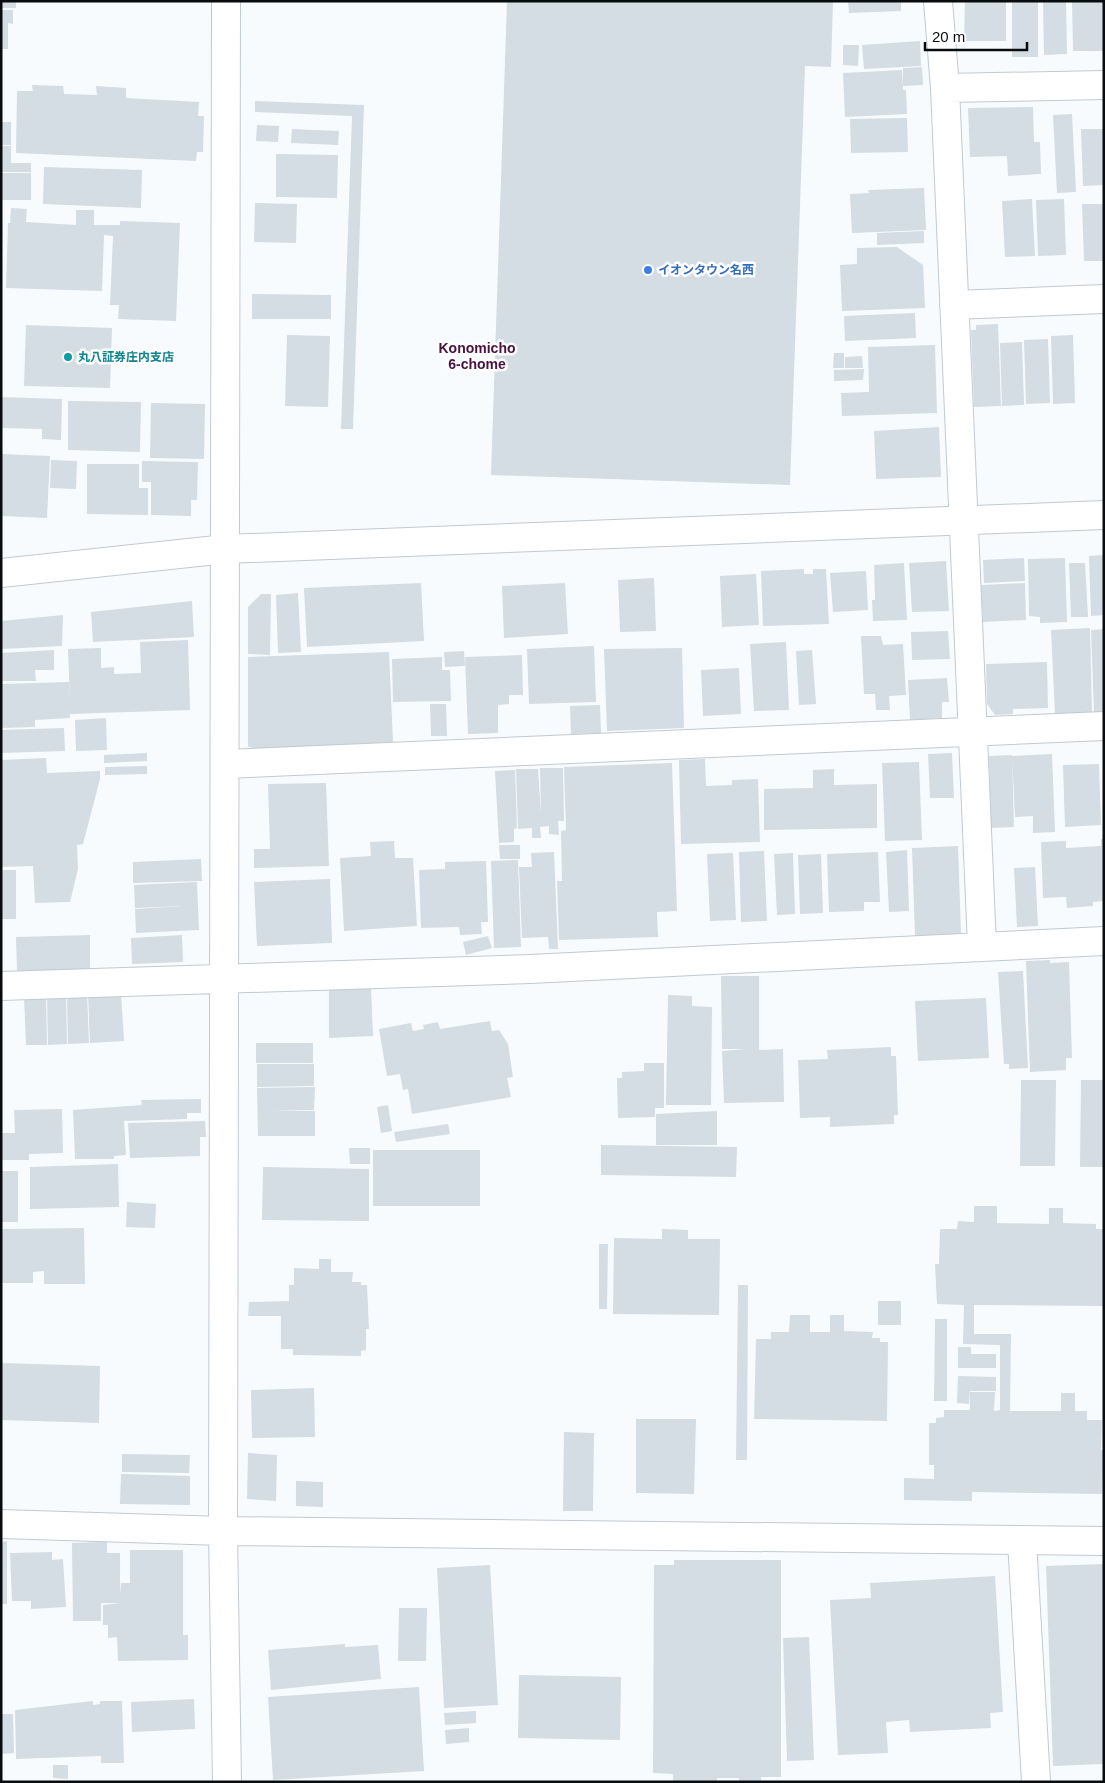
<svg xmlns="http://www.w3.org/2000/svg" width="1105" height="1783" viewBox="0 0 1105 1783" font-family="Arial,'Noto Sans JP',sans-serif">
  <style>
    .building { fill: #d4dce4 }
    .lines { fill: none; stroke-linecap: round; stroke-linejoin: round }
    .minor-casing { stroke: #c1cad1; stroke-width: 30 }
    .minor { stroke: #fff; stroke-width: 28 }
    .shop-dot { fill: #3f7fe0; stroke: #fff; stroke-width: 2 }
    .culture-dot { fill: #0f9aa8; stroke: #fff; stroke-width: 2 }
    .labels { text-anchor: middle; stroke-width: 5; stroke-linejoin: round; paint-order: stroke }
    .shop-label { font-size: 12px; font-weight: bold; fill: #366cbe; stroke: #fff; text-anchor: start }
    .culture-label { font-size: 12px; font-weight: bold; fill: #0d838f; stroke: #fff; text-anchor: start }
    .neighbourhood-label { font-size: 14px; font-weight: bold; fill: #49123d; stroke: #fff }
  </style>
  <rect width="100%" height="100%" fill="#f8fbfe"/>
  <path class="building" d="M1,1H16V8H1Z
    M507,1H833L831,67L805,66L790,485L491,475Z
    M848,1H901V11L849,13Z
    M965,1H1006V41H964Z
    M1012,1H1038V57H1012Z
    M1043,1H1066L1067,54L1044,55Z
    M1072,1H1104V51H1073Z
    M1,10H13V24L8,23V49H1Z
    M920,41L921,66L864,69L862,45Z
    M843,45H859L858,66L843,65Z
    M922,67L923,85L903,86V68Z
    M902,70L903,90H906L907,114L845,117L843,73Z
    M32,85L63,86L64,94L97,95L96,86L126,88V98L199,102L198,116H204L203,152H197L196,161L16,153L17,91H33Z
    M255,101L364,105L353,429H341L352,116L255,112Z
    M1033,107L1034,142H1040L1041,174L1008,176L1007,156L970,157L968,108Z
    M1072,114L1076,192L1057,193L1053,115Z
    M907,118L908,152L851,153L850,119Z
    M1,122H11V145H1Z
    M257,125L279,126L278,142L256,141Z
    M292,129L339,131L338,145L291,143Z
    M1081,129H1104V185L1083,186Z
    M1,146H11V163H31V172H1Z
    M276,154L338,155L337,198L276,197Z
    M44,167L142,170L141,208L43,204Z
    M1,173H31V200H1Z
    M924,188L926,230L852,233L850,194L869,193L868,190Z
    M1032,199L1035,256L1005,257L1002,201Z
    M1064,199L1066,255L1038,256L1036,200Z
    M255,203L297,204L296,243L254,242Z
    M1082,204H1104V261H1084Z
    M11,208L27,209L26,222L76,225V210H94V225H120V221L180,223L176,321L118,319L119,305H110L113,236L104,235L102,291L6,288L8,223H10Z
    M924,231V243L877,245V233Z
    M897,247L923,265L925,308L842,311L840,265L857,264V248Z
    M252,294L331,295V319H252Z
    M915,313L916,338L845,341L844,316Z
    M998,324L1001,406L974,407L971,330H976V325Z
    M26,325L112,328L110,388L24,386Z
    M287,335L330,336L328,407L285,406Z
    M1073,335L1075,403L1053,404L1051,336Z
    M1048,339L1050,403L1026,404L1024,340Z
    M1022,342L1024,405L1002,406L1000,343Z
    M935,345L937,413L842,416L841,393L869,392L868,347Z
    M834,353H844V368H833Z
    M862,356L863,368H845V357Z
    M864,369L863,380L834,381V370Z
    M1,397L62,399L61,440L42,439V429L1,428Z
    M68,401L141,402L140,452L68,450Z
    M151,403L205,404L204,459L150,458Z
    M939,427L941,477L876,479L874,431Z
    M1,454L50,456L47,518L1,516Z
    M51,460L77,461L76,489L50,488Z
    M142,461L198,462L197,500H191V516L151,515V482H142Z
    M87,464H139V488H148V515L87,514Z
    M1104,555V615L1091,616L1089,556Z
    M1024,558L1025,581L984,583L983,560Z
    M1065,558L1067,622L1040,623V617L1029,616L1028,559Z
    M946,561L949,611L912,612L909,563Z
    M904,563L907,620L873,621L872,600H875L874,565Z
    M1069,563H1085L1088,617H1071Z
    M804,569V574H813V569H826L829,624L763,626L761,571Z
    M866,571L868,610L833,612L830,573Z
    M756,574L759,625L722,627L720,576Z
    M654,578L656,631L620,632L618,580Z
    M421,583L424,641L307,647L304,588Z
    M565,583L568,634L504,638L502,586Z
    M1025,583L1026,620L983,622L981,585Z
    M298,593L301,652L278,653L276,595Z
    M261,594H271L270,655L248,654V607Z
    M192,601L194,637L93,642L91,612Z
    M63,615L62,646L1,649V621Z
    M1090,628L1092,713L1055,715L1051,630Z
    M1104,629V712L1094,713L1091,630Z
    M948,631L950,659L912,660L911,632Z
    M861,636H881L883,645L903,644L906,695L889,696L890,710H876L875,694H864Z
    M188,640L190,710L70,714V718L35,720V727L1,728V684L69,682L70,701L68,649L101,648V668L114,667V674L141,673L140,642Z
    M786,642L789,710L754,711L750,644Z
    M594,646L596,702L529,704L527,649Z
    M682,648L684,728L607,731L604,649Z
    M54,650V670H35L36,681H1V653Z
    M812,650L816,704L799,705L796,651Z
    M464,651L465,666L445,667L444,652Z
    M389,652L393,742L255,749L248,746V657Z
    M522,655L523,695H509V704L498,705V733L468,734L465,657Z
    M442,657V670H450L451,701L393,702L392,659Z
    M1047,662L1048,708L1013,709V714L995,715L987,704L986,664Z
    M739,668L741,714L703,716L701,670Z
    M947,678L949,702H942V718L910,720L908,680Z
    M430,704H446L447,736H431Z
    M600,705L601,733L571,734L570,706Z
    M106,718L107,750L76,751L75,720Z
    M64,728L65,751L1,753V730Z
    M147,753V761L104,763V755Z
    M952,753L954,798H930L928,754Z
    M1052,754L1055,832L1033,833V816L1015,817L1012,756Z
    M1012,755L1014,827L991,828L989,756Z
    M46,758L47,773L100,771V779L83,844L77,845L78,869L70,902L35,903L33,866L1,867V760Z
    M705,759L706,786L732,785V780L758,779L760,842L681,844L679,760Z
    M919,762L922,840L885,841L882,763Z
    M672,763L677,911L657,912L658,937L559,940L557,881H562L561,831L566,830L564,767Z
    M1099,764L1101,825L1065,827L1063,765Z
    M147,766V774L105,775V767Z
    M540,768H563L564,821H558L559,835L549,834V826L540,827L541,838H532V828L518,829L516,769H538L541,814Z
    M834,769V785L877,784V828L764,830V789L813,788V770Z
    M515,770L517,828L514,829V842L499,843L495,771Z
    M326,783L329,866L254,868V849H270L268,784Z
    M1101,839H1104V901L1093,902V906L1067,908L1066,897L1043,898L1041,842L1066,841V848L1101,846Z
    M394,841L395,858H413L417,926L344,931L340,858L371,856L370,842Z
    M499,845H520V859H500Z
    M958,846L961,934L915,936L912,848Z
    M907,850L909,911L889,912L886,852Z
    M764,851L767,921L741,922L739,852Z
    M554,852L558,949H549L548,937L522,938L519,867H532L531,853Z
    M878,852L880,902H864V911L829,912L827,854Z
    M733,853L736,920L710,921L707,854Z
    M793,853L795,914L777,915L774,854Z
    M821,854L823,913L800,914L798,855Z
    M201,859L202,881L133,883V862Z
    M518,860L521,947L494,948L491,861Z
    M486,861L488,922H481L482,934L460,935L459,927L421,928L419,870L445,869V862Z
    M1035,867L1038,926L1017,927L1014,868Z
    M1,870H16V919H1Z
    M330,879L332,943L257,946L254,882Z
    M197,882L199,930L136,933L135,909L183,906L135,908L134,885Z
    M90,935V969L17,971L16,937Z
    M182,935L183,962L132,964L131,938Z
    M488,936L492,948L466,955L463,942Z
    M1050,960V963L1069,962L1072,1058H1066V1070L1030,1072L1026,961Z
    M1023,971L1028,1068L1009,1069V1064H1004L998,972Z
    M721,976H759V1050L783,1049L784,1102L724,1103L722,1051L747,1049H722Z
    M371,987L373,1036L329,1038V988Z
    M121,992L124,1041L90,1043L88,993Z
    M87,993L89,1043L68,1044L67,994Z
    M66,994L67,1044L48,1045L47,995Z
    M46,995L47,1045H26L24,996Z
    M668,995L692,996V1006L712,1007L711,1105H666Z
    M986,998L989,1058L918,1061L915,1001Z
    M490,1021L492,1031L499,1030L508,1044L513,1077L507,1078L511,1097L412,1114L408,1089L403,1090L400,1074L387,1076L379,1029L411,1023L413,1031L424,1029L423,1025L438,1022L440,1029Z
    M256,1043H313V1063H256Z
    M891,1047V1056H896L898,1115H894V1124L830,1127V1117L800,1118L798,1060L828,1059L827,1050Z
    M644,1063H664V1108H655V1117L618,1118L617,1078H622V1072L644,1071Z
    M257,1064H314V1086L257,1087Z
    M1021,1080H1056L1055,1166H1020Z
    M1081,1080H1104V1167H1080Z
    M315,1087L314,1110L271,1111H315V1136H258L257,1088Z
    M201,1099V1113H187V1119L124,1121L126,1155L114,1156V1159H75L73,1110L142,1105L141,1100Z
    M388,1105L392,1131L381,1133L377,1107Z
    M62,1109L63,1153L29,1154V1160H1V1133H15L14,1110Z
    M717,1111V1145H656V1114Z
    M205,1121L206,1137H200V1156L130,1158L128,1123Z
    M448,1124L450,1134L396,1142L394,1132Z
    M601,1145L737,1147L736,1177L601,1175Z
    M349,1148H370V1164H350Z
    M373,1150H480V1206H373Z
    M118,1164L119,1207L30,1209V1167Z
    M263,1167L369,1169V1221L262,1220Z
    M1,1171H18V1222H1Z
    M127,1202L156,1204L155,1228L126,1227Z
    M974,1206H997V1223L1049,1224V1208H1063V1223L1096,1224V1229H1104V1306L974,1305V1334H1011L1010,1411H1061V1393H1075V1411H1087V1420H1102L1101,1450H1104L1102,1494L972,1492V1501L904,1500V1478L934,1479V1465H929V1423H936V1418L944,1417V1410H970V1392H995L994,1411L1000,1410V1345L963,1344L964,1305L937,1304L935,1264H939L940,1229H957L958,1221L974,1222Z
    M84,1228L85,1284H44V1271L33,1272V1283H1V1229Z
    M662,1229L688,1230V1239H720L719,1315L613,1314L614,1238L662,1239Z
    M599,1244H608L607,1309H599Z
    M319,1259H331V1272H353L352,1282H361V1285H367L369,1329H366V1350L361,1351V1356L293,1355V1349H281V1316H248L249,1302L289,1301V1285H294V1268L319,1269Z
    M738,1285H748L747,1460H736Z
    M878,1301H901V1325H878Z
    M790,1315H810V1332H830V1315H844V1331L873,1332L872,1338H880V1342H888L887,1421L754,1419L756,1339H771V1332H789Z
    M935,1319H947V1401H934Z
    M958,1347H971V1354H996V1368H958Z
    M1,1363L100,1366L99,1423L1,1420Z
    M958,1376L996,1377V1391H970L969,1404L957,1403Z
    M314,1388L315,1437L252,1438L251,1390Z
    M636,1419H696L694,1494L636,1493Z
    M564,1432L594,1433L593,1511H563Z
    M248,1453L277,1455L276,1501L247,1499Z
    M122,1454L190,1455L189,1473L122,1472Z
    M121,1474L190,1476V1505L120,1504Z
    M296,1481L323,1482V1507L296,1506Z
    M7,1541V1604H1V1542Z
    M107,1542V1553H120V1594L121,1583H130V1550H183V1635H188V1660L118,1661L117,1637L108,1638V1625H103V1605L120,1603H101V1621H73L72,1543Z
    M52,1552V1560L63,1559L66,1607L31,1609V1601H12L10,1553Z
    M674,1560H781V1777H761V1782H739V1778H717V1782H673V1774L653,1773L654,1565H674Z
    M1104,1564V1764L1053,1766L1046,1566Z
    M490,1565L498,1705L444,1708L437,1568Z
    M995,1576L1003,1712L990,1713L991,1728L910,1732L909,1720L886,1722L888,1753L838,1755L830,1600L871,1598L870,1583Z
    M399,1608H427L426,1661H398Z
    M809,1637L814,1760L787,1761L783,1638Z
    M345,1644V1647L378,1645L381,1679L271,1690L268,1650Z
    M519,1675L621,1677L620,1740L518,1738Z
    M419,1687L424,1771L273,1780L268,1697Z
    M194,1699L195,1729L132,1732L131,1702Z
    M93,1701V1705L100,1704V1701H122L124,1763H101V1756L16,1759L15,1710Z
    M476,1711V1723L445,1725L444,1713Z
    M1,1714H13L14,1753L1,1754Z
    M469,1728V1742L446,1744L445,1730Z
    M53,1765H68V1779L53,1778Z"/>
  <g class="lines">
    <defs>
      <path id="minor" d="M226,1L223,1531L227,1782
        M938,1L945,88L982,946
        M945,88L1104,85
        M954,305L1104,299
        M1,573L226,549L1104,515
        M225,764L1104,726
        M1,986L530,969L1104,941
        M1,1524L223,1531L1104,1541
        M1022,1541L1036,1782"/>
    </defs>
    <use href="#minor" class="minor-casing"/>
    <use href="#minor" class="minor"/>
  </g>
  <circle class="shop-dot" cx="648" cy="270" r="5"/>
  <circle class="culture-dot" cx="68" cy="357" r="5"/>
  <g class="labels">
    <g class="shop-label">
      <text x="658" y="274">イオンタウン名西</text>
    </g>
    <g class="culture-label">
      <text x="78" y="361">丸八証券庄内支店</text>
    </g>
    <g class="neighbourhood-label">
      <text x="477" y="353">Konomicho<tspan x="477" dy="16">6-chome</tspan></text>
    </g>
  </g>
  <rect width="1105" height="1783" fill="none" stroke="#090c0e" stroke-width="5"/>
  <path d="M925 42v8h102v-8" fill="none" stroke="#090c0e" stroke-width="2.5"/>
  <text x="932" y="42" font-size="15" fill="#090c0e" stroke="#ffffff" stroke-width="4" paint-order="stroke">20 m</text>
</svg>
